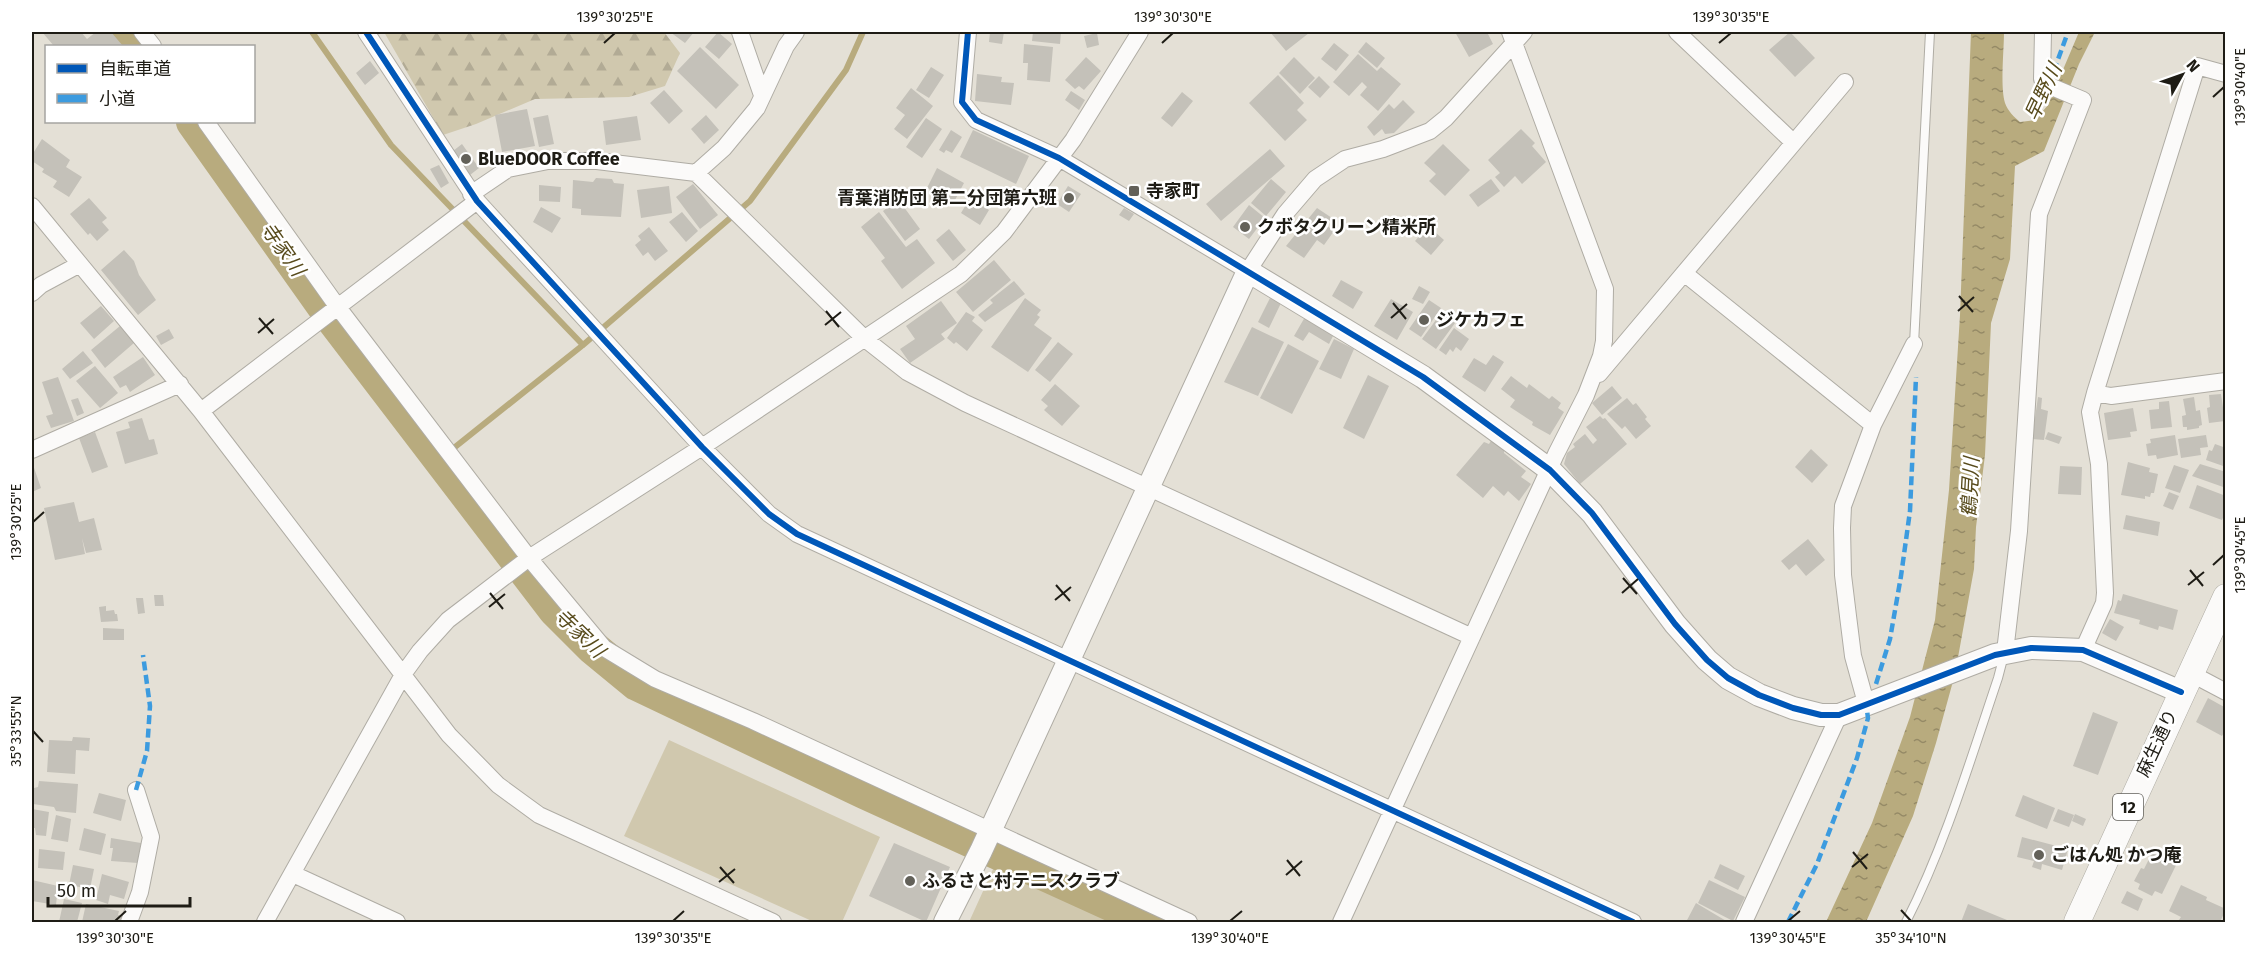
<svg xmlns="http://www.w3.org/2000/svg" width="2257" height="954" viewBox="0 0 2257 954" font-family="'Fira Sans','Noto Sans JP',sans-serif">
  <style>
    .forest { fill: url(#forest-firs) }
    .pitch { fill: #d0c8ae }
    .water { fill: url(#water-ripples) }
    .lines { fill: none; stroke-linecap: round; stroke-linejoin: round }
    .stream { stroke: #b8ab7e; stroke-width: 6 }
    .river { stroke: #b8ab7e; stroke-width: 34 }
    .building { fill: #c4c1b9 }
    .lane-casing { stroke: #afaca4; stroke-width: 10 }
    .street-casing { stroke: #afaca4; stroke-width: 18 }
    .secondary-casing { stroke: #afaca4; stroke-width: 24 }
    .primary-casing { stroke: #afaca4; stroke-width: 27 }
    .lane { stroke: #fbfaf9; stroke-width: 8 }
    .street { stroke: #fbfaf9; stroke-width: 16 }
    .secondary { stroke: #fbfaf9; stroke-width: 22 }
    .primary { stroke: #fbfaf9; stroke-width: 26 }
    .quiet { stroke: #3c9bdf; stroke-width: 4.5; stroke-dasharray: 9 4.5; stroke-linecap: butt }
    .cycleway-casing { stroke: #fff; stroke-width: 10 }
    .cycleway { stroke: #0057b8; stroke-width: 6 }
    .ticks { fill: none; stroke: #1e1c15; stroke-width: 2 }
    .poi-dot { fill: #636159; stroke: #fff; stroke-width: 2 }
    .labels { text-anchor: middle; stroke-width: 5; stroke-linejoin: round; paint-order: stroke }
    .shield { fill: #fff; stroke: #62605b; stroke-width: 1.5 }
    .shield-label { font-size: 16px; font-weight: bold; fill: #1e1c15 }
    .poi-label { font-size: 18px; font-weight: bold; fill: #1e1c15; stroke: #fff; text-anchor: start }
    .street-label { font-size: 18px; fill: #1e1c15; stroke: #fff }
    .water-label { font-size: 20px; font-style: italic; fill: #584b1c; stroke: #fff }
    .neatline { fill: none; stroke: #1e1c15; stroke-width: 2 }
    .ticks-label { font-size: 15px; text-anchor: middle; fill: #1e1c15 }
  </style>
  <defs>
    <pattern id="forest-firs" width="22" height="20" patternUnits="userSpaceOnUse" patternTransform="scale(1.5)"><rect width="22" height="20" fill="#d0c8ae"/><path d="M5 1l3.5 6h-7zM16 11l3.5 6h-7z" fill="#b2ab95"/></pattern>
    <pattern id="water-ripples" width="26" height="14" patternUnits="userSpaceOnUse" patternTransform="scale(1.5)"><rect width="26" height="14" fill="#b8ab7e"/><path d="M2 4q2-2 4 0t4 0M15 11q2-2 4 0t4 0" fill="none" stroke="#958a66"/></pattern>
  </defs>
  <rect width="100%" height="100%" fill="#e4e0d6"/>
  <path class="forest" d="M384,32H664L680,53L665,86L629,97L535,99L476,124L443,135Z"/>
  <path class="pitch" d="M669,740L880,837L842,922H814L624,836Z
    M994,867L1113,922H969Z"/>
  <path class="water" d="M1971,32H2004C2004,51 2000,86 2005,103C2008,111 2014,117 2020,122L2035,120L2048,105L2079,32H2095L2079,64L2044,151L2015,166L2010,259L1991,323L1985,455L1976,527L1974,569L1955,674L1936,743L1913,816L1866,922H1826L1872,823L1910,717L1935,620L1949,490L1960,315Z"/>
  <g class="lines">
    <path class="stream" d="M312,32L391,145L583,345
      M440,459L583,345L750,201L846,70L863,32"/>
    <path class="river" d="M128,32L138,46
      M193,122L334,321L555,610L592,647L637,684L864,792L1150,922"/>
  </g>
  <path class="building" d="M42,32H81L87,39L96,32H111L123,46H54Z
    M670,32H694L685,43Z
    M718,32L732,44L719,59L705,47Z
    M990,32H1004L1002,44L989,42Z
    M1033,32H1061L1060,44L1032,41Z
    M1270,32H1308L1309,33L1286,51Z
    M1455,32H1487L1493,44L1469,57Z
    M1790,32L1815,58L1795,77L1769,50Z
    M1097,33L1099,45L1087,48L1084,36Z
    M1366,42L1385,58L1377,68L1358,52Z
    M1334,43L1349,55L1336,71L1321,59Z
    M1024,44L1053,47L1050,82L1027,80L1028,63H1023Z
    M700,47L739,85L716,109L677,71Z
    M1358,54L1377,71L1381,67L1401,84L1378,111L1360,95L1367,87L1362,82L1349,96L1333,82Z
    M1086,57L1101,71L1084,90L1079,86L1075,89L1065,80Z
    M1294,57L1315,78L1300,94L1279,73Z
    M370,61L379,73L365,85L356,73Z
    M931,67L944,75L929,98L916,90Z
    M977,74L1002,77L1001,82L1014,83L1011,105L975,101Z
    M1278,75L1304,103L1297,110L1307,120L1285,141L1249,103Z
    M1319,76L1330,87L1320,98L1308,87Z
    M911,88L933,106L907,139L894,129L905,115L896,108Z
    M664,90L683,111L669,124L650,103Z
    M1071,91L1085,100L1079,110L1065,100Z
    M1182,92L1193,101L1172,127L1161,118Z
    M1403,100L1415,112L1394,133L1385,134L1382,129L1374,136L1367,127L1389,104L1394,109Z
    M527,109L535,146L502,152L495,115Z
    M548,115L554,144L539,147L533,118Z
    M706,115L719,130L704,144L691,129Z
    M637,116L641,140L606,145L603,121Z
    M926,118L942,129L922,158L906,147Z
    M1521,129L1535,143L1532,146L1546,162L1522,184L1515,176L1504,187L1495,177L1500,173L1488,160Z
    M951,130L962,137L952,153L946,150L944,153L939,150Z
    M973,130L1029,156L1016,184L960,157Z
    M42,139L70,160L66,167L82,177L69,197L53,187L57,181L42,172L44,169L32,161V155Z
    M462,144L479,168L470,175L453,151Z
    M1443,144L1470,170L1445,196L1429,181L1436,174L1424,163Z
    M1270,149L1285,166L1221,221L1206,204Z
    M439,165L449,183L441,188L430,169Z
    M937,168L964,183L954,202L927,188Z
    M596,178L612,179L614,183L624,184L621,217L581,215V209L572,208L573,180L593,182Z
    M1271,179L1286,192L1266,216L1251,203Z
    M1491,179L1500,191L1478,207L1469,195Z
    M693,184L718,215L700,229L676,197Z
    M539,185L561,187L560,202L539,201Z
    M669,186L672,213L641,218L637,190Z
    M1068,186L1081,194L1069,212L1057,204Z
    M909,187L916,195L909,201L902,193Z
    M89,198L107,218L102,222L109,230L97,241L90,233L88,235L70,214Z
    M970,198L989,210L980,225L961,213Z
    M898,199L920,229L905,241L883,211Z
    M1249,205L1265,218L1249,239L1233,227Z
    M541,207L561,218L552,233L533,222Z
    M1124,208L1134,214L1129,221L1119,215Z
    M1317,208L1332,218L1326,225L1334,231L1324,245L1317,240L1304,258L1286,246Z
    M682,212L698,231L686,242L669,222Z
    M879,212L906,247L917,239L935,263L902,289L881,261L885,258L861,227Z
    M1428,226L1444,240L1431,255L1415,241Z
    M649,227L668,251L655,261L648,252L643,256L635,245L641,240L638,236Z
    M949,229L966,250L953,261L936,240Z
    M124,250L134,261L139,275L156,300L138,315L101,270Z
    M994,260L1011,280L973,312L956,292Z
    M1341,280L1363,292L1353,309L1332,296Z
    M1014,281L1025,294L985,322L978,315L993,303L990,300Z
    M1419,286L1430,292L1423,304L1412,299Z
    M1025,298L1041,310L1037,315L1040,317L1034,325L1052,338L1028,372L991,347Z
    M1270,298L1281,303L1269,328L1258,322Z
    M1391,299L1413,312L1397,340L1374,326Z
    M1429,300L1441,308L1421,337L1409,329Z
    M941,301L957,323L941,334L945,339L910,363L900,349L915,339L906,326Z
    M101,306L114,321L94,339L80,323Z
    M966,312L975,317L972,321L983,330L967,351L956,342L954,344L947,338Z
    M1441,313L1455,323L1436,349L1422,339Z
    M1305,317L1334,334L1329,344L1309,332L1303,341L1294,336Z
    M120,326L134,343L105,368L91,350Z
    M1252,327L1284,342L1258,396L1224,382Z
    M1454,328L1469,339L1461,351L1456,347L1453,352L1450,349L1446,355L1439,350Z
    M169,329L174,338L161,345L156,336Z
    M1334,339L1354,349L1341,379L1319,369Z
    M1058,342L1073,354L1050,382L1035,370Z
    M1288,344L1319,361L1292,414L1260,398Z
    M83,351L93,363L70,379L62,369Z
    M1493,355L1504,362L1485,392L1462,377L1474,358L1486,365Z
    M143,357L155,375L130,392L126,385L120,388L113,377Z
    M95,366L118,393L100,408L76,381Z
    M1368,375L1389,386L1364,439L1343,428Z
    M1511,376L1527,388L1529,384L1549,399L1552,396L1561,403L1558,408L1564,412L1550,435L1532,425L1533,422L1510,407L1515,400L1501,389Z
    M58,377L74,421L51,428L46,416L53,414L42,382Z
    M1055,384L1080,406L1062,426L1044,410L1048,406L1041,400Z
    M1612,386L1622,398L1602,415L1592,403Z
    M2221,394L2225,421L2209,423L2207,408L2210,407L2209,395Z
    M2038,397L2042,398L2041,409L2048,411L2044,440L2032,439Z
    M2194,397L2196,411L2200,410L2202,425L2199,426V428L2187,430V427H2183L2182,416L2186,415L2183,399Z
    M78,398L84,413L77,416L71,400Z
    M1627,398L1633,405L1636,403L1647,417L1645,419L1651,426L1636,439L1625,426L1622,429L1607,414Z
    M2169,401L2172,427L2151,429L2149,410L2159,409V402Z
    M2133,408L2137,431L2130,432L2131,437L2108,440L2104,413Z
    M1600,416L1603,419L1605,418L1627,444L1580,484L1564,464L1567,453L1575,447L1573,444L1585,434L1593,444L1597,440L1586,427Z
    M142,418L149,440L154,439L158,454L125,464L116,432L130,428L128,422Z
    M95,432L108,467L92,473L79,438Z
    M2048,432L2062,437L2059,444L2045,439Z
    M2175,435L2178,455L2157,459L2156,455L2148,456L2146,444L2151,443L2150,439Z
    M2206,435L2208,447L2200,448L2201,455L2181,458L2178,439Z
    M1492,439L1504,447V453L1526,471L1521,477L1531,484L1519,501L1508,491L1504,496L1493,486L1483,498L1456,475L1484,442L1489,444Z
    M2215,444L2226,448V467L2206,460L2209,450L2212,451Z
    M1811,449L1828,465L1812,483L1795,467Z
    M32,462L41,488L32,492Z
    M2128,462L2150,468L2149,472L2158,474L2154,493H2151L2150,497L2145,496V499L2121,495Z
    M2200,464L2226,472V488L2192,476Z
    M2174,465L2189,470L2180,493L2165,488Z
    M2060,466L2082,467L2081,495L2058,494Z
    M2197,485L2226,496V511L2222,520L2189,508Z
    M2169,492L2179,496L2173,510L2163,506Z
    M74,502L79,522L94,518L102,550L86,553L82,538L85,554L55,560L44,508Z
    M2126,515L2160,522L2158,536L2123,529Z
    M1808,539L1825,560L1806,576L1796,564L1789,570L1781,561Z
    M2123,594L2178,610L2173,630L2159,626L2158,630L2139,624L2140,620L2114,613L2118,600L2121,601Z
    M154,595H163L164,606H155Z
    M136,598H143L145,613L138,614Z
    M106,606V611L114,610L115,614H117L118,621L101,622L99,607Z
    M2110,619L2124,627L2116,641L2102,633Z
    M103,628L124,629V640H103Z
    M2208,698L2226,708V729L2222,736L2196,722Z
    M2093,712L2118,722L2098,775L2073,766Z
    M73,737L90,738L89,751L76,750L75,774L47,772L49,740L72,741Z
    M39,781L78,784L76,813L56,811L54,807L33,804L34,788L38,787Z
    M99,793L126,800L121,821L93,813Z
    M2023,795L2055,808L2047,829L2015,816Z
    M32,809L49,812L46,836L36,835L35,828H32Z
    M2058,809L2074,815L2069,827L2053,821Z
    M2075,814L2086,819L2083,826L2072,821Z
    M56,815L71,819L68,842L51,839Z
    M84,828L106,834L101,855L79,850Z
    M2022,837L2068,849L2062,870L2042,864L2041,870L2032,867L2034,861L2017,857Z
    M111,838L141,843L138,863L111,861L113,848H110Z
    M894,843L950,867L926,922L869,896Z
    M2160,848L2180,857L2162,894L2155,891L2152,896L2138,889L2140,884L2134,881L2141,868L2144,869L2152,853L2157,855Z
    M39,849L65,852L63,870L38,868Z
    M1720,864L1745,876L1738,890L1714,878Z
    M73,865L94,869L90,889L69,885Z
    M102,874L129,882L124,899L110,895L108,904L96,900Z
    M32,880L58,886L56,905L32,901Z
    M1709,880L1745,897L1733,921L1698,903Z
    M2181,885L2207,897L2206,900L2226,909L2220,922H2184L2179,920L2181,917L2169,911Z
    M2127,891L2143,899L2138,911L2121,903Z
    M64,899L82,903L77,922H59Z
    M1696,903L1728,922H1686Z
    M86,904L119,911L118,915L122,916L121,922H82Z
    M1968,904L2007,920L2006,922H1961Z"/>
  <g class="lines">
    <defs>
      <path id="lane" d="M1914,344L1930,32
        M1906,922C1945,845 1970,761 1998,678L2004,655"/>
      <path id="street" d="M142,32L153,46
        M366,32L477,201L702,447L769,514L797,534L1633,922
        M740,32L762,95
        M968,32L962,102L976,120L1059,158L1248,271L1285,214L1315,179L1345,159L1383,149L1430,131L1446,118L1524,32
        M1677,32L1793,142
        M206,122L337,306L529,558L604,648L655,679L753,721L1189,922
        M696,173L865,339L907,372L965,403L1472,637
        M471,194L508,169L548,161H597L696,173L724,148L757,108L786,46L796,32
        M32,206L201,411L449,735L498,785L539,815L773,922
        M1684,273L1873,425
        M32,293L41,285L80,264
        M1599,374L1845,82
        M2095,393L2111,396L2226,381
        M201,411L477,201
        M32,450L180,384
        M2083,650L2104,603L2105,593L2099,464L2090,412L2095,393L2197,66L2226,74
        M2005,652L2019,531L2039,214L2083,100L2052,87L2042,79L2043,32
        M2190,673L2226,692
        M1866,703L1853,656L1848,616L1843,575L1842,528L1843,506L1873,425L1914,344
        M293,874L397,922
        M129,922L140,892L151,837L136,790
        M265,922L404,673L420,651L448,620L529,558L702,447L961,274L1004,232L1073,140L1140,32
        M1341,922L1556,454L1586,395L1601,356L1604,341L1605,289L1510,32
        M1744,922L1839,715"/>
      <path id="secondary" d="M945,922L981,851L1248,271L1423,377L1550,470L1592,513L1675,624L1707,660L1728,678L1759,695L1793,708L1821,715H1839L1995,655L2031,648L2083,650L2181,692"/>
      <path id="primary" d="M2077,922L2226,597"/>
    </defs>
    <use href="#lane" class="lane-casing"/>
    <use href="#street" class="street-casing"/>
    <use href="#secondary" class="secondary-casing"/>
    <use href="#primary" class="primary-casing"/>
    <use href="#lane" class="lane"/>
    <use href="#street" class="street"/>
    <use href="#secondary" class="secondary"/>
    <use href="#primary" class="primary"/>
    <path class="quiet" d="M2049,84L2068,32
      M1876,684L1890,639L1901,576L1910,511L1916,377
      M136,790L147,751L150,706L143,655
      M1788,922L1817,864L1857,758L1868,718L1866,703"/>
    <defs>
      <path id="cycleway" d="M366,32L477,201L702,447L769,514L797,534L1633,922
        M968,32L962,102L976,120L1059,158L1423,377L1550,470L1592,513L1675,624L1707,660L1728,678L1759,695L1793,708L1821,715H1839L1995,655L2031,648L2083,650L2181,692"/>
    </defs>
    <use href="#cycleway" class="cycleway-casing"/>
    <use href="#cycleway" class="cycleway"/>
  </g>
  <path class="ticks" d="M604,43L615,33M1162,43L1173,33M1719,43L1731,33M2213,97L2224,87M1959,296L1973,312M1393,303L1406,319M826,311L839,327M1958,311L1974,297M259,318L273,334M1391,318L1407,304M825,325L841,312M258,333L274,319M33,522L44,512M2213,565L2224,555M2190,570L2203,586M1623,578L1637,594M1056,585L1070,601M2188,585L2204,572M490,593L503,609M1622,593L1638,579M1055,600L1071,587M489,607L505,594M33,731L43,742M1853,852L1867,869M1287,860L1300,876M720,867L734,883M1852,867L1868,854M1286,875L1302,861M719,882L735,869M1901,910L1911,921M115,921L126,911M673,921L684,911M1230,921L1242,911M1788,921L1800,911"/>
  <g class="poi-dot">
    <circle cx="466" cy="159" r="6"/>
    <rect x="1128" y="185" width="12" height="12" rx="3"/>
    <circle cx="1069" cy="198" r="6"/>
    <circle cx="1245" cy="227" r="6"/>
    <circle cx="1424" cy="320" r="6"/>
    <circle cx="2039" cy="855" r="6"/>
    <circle cx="910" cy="881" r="6"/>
  </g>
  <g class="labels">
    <rect class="shield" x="2113" y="794" width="30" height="26" rx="4.5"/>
    <g class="shield-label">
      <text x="2128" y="813">12</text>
    </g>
    <g class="poi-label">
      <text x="478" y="165">BlueDOOR Coffee</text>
      <text x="1146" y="197">寺家町</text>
      <text x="1057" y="204" text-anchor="end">青葉消防団 第二分団第六班</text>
      <text x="1257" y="233">クボタクリーン精米所</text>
      <text x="1436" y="326">ジケカフェ</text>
      <text x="2051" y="861">ごはん処 かつ庵</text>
      <text x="922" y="887">ふるさと村テニスクラブ</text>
    </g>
    <g class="street-label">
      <text transform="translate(2157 743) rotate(-65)" y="6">麻生通り</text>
    </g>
    <g class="water-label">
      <text transform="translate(2043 92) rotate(-65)" y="7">早野川</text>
      <text transform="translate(283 249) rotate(55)" y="7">寺家川</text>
      <text transform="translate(1970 487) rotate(-87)" y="7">鶴見川</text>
      <text transform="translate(580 633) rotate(44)" y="7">寺家川</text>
    </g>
  </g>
  <rect width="2257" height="954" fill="none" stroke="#ffffff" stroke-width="66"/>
  <rect x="45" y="45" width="210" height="78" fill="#ffffff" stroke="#a5a4a1" stroke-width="1.5"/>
  <rect x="57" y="64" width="30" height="9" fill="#0057b8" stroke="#a5a4a1" stroke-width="1.5"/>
  <text x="99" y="75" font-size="18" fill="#1e1c15">自転車道</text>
  <rect x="57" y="94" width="30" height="9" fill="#3c9bdf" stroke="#a5a4a1" stroke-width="1.5"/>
  <text x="99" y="105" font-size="18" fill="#1e1c15">小道</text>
  <g transform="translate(2182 75) rotate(50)" stroke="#ffffff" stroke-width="4.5" paint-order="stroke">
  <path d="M0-4.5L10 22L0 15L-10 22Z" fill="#1e1c15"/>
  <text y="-9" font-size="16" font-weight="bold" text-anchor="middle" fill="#1e1c15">N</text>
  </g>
  <path d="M48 897v9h142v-9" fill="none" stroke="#1e1c15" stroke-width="3"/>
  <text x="57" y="897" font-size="18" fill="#1e1c15" stroke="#ffffff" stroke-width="4.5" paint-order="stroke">50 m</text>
  <rect x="33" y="33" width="2191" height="888" class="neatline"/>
  <g class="ticks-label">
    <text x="615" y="22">139°30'25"E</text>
    <text x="1173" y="22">139°30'30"E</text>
    <text x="1731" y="22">139°30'35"E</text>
    <text transform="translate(2240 87) rotate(-90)" y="5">139°30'40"E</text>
    <text transform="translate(16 522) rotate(-90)" y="5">139°30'25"E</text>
    <text transform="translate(2240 555) rotate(-90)" y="5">139°30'45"E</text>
    <text transform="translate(16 731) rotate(-90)" y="5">35°33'55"N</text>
    <text x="115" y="943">139°30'30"E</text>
    <text x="673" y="943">139°30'35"E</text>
    <text x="1230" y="943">139°30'40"E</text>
    <text x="1788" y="943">139°30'45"E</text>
    <text x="1911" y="943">35°34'10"N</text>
  </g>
</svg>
